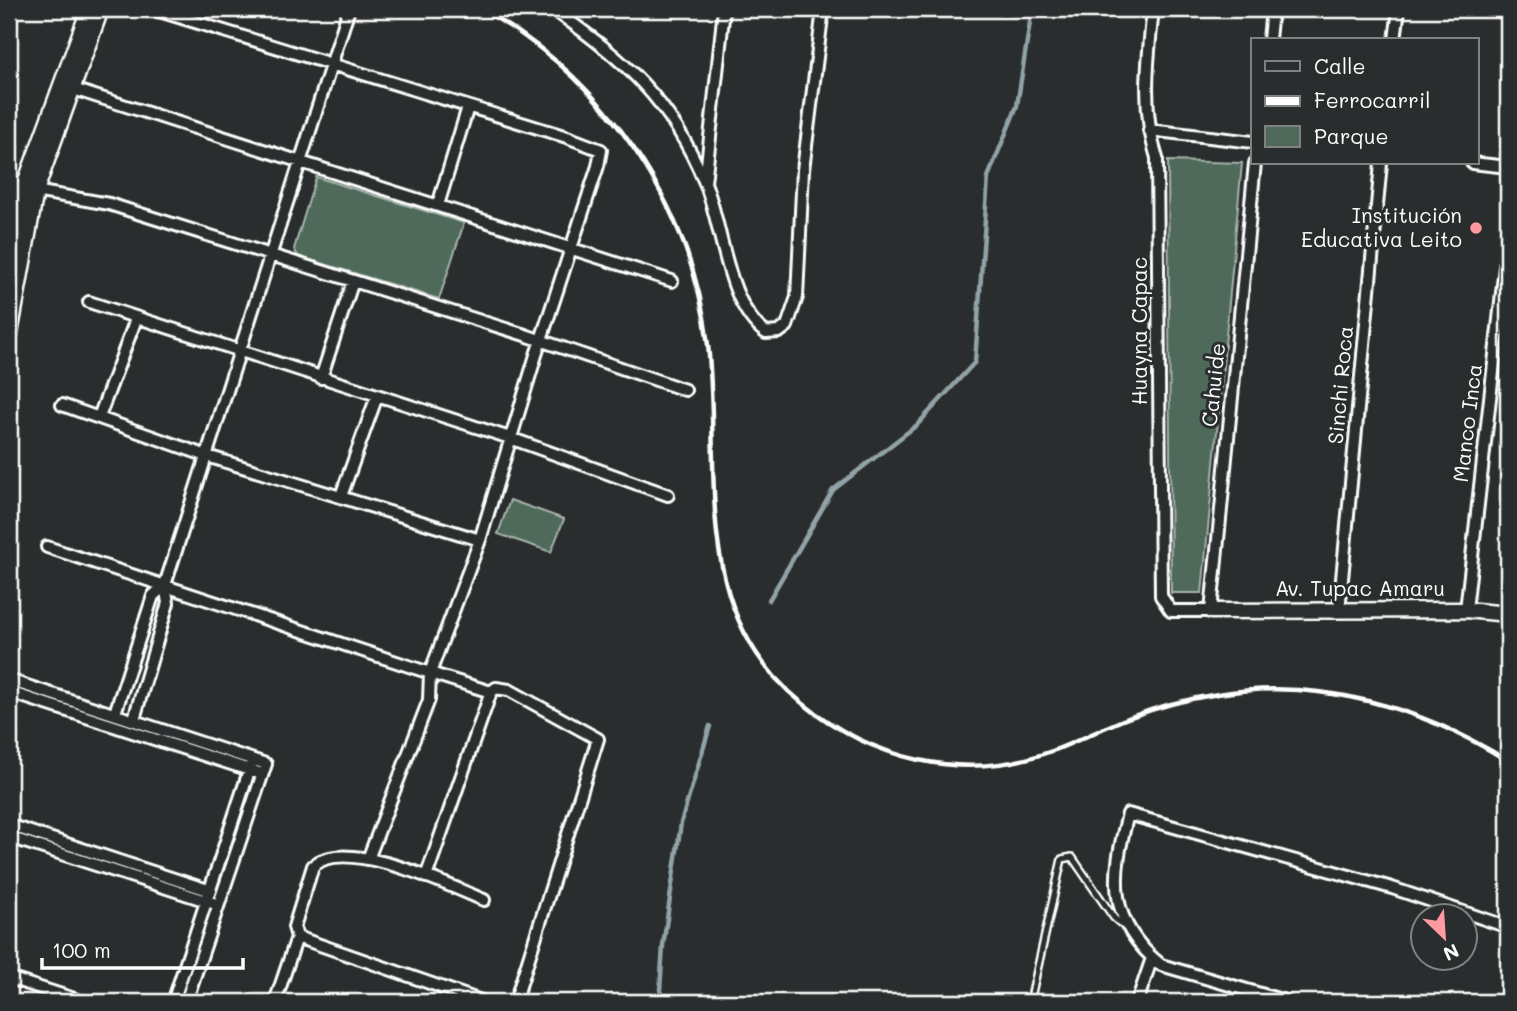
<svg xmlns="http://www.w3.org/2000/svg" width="1517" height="1011" viewBox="0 0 1517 1011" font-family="Mali,sans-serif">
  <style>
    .green { fill: #4f6a5a; stroke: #a7b4ac; stroke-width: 2 }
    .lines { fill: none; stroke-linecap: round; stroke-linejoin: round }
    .stream { stroke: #91a3a7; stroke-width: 4.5 }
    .service-casing { stroke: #fff; stroke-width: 10 }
    .minor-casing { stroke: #fff; stroke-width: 16 }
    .tertiary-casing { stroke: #fff; stroke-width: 19 }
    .service { stroke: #2a2d2e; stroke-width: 5 }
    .minor { stroke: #2a2d2e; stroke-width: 10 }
    .tertiary { stroke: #2a2d2e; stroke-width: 14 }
    .rail { stroke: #fff; stroke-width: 4.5 }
    .poi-dot { fill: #ff9aa2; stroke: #2a2d2e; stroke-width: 2.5 }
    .labels { text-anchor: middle; stroke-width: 6; stroke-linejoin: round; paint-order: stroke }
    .poi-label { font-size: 21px; fill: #fff; stroke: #2a2d2e; text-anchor: end }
    .street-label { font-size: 21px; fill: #fff; stroke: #2a2d2e }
  </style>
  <rect width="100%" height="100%" fill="#2a2d2e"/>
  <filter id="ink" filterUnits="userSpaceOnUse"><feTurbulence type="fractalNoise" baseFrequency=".0143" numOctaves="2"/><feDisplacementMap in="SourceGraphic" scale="14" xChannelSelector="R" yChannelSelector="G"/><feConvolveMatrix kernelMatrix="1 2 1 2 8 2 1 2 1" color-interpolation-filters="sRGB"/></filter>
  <g filter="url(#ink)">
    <path class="green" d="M1168,161L1242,163L1202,593H1171Z
      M316,177L464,223L439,299L298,256L294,249Z
      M510,500L564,519L551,552L498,534Z"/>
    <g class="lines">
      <path class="stream" d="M769,600L833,490L917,425L975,362L988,177L1017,106L1032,9
        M665,1002L660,990L663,946L681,823L710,726"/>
      <defs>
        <path id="service" d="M1030,1002L1062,859L1072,857L1114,918L1126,928"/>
        <path id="minor" d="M153,9L567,137L601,150L598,166L536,355L480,540L430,673L429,700L368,859
          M553,9C625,61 670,98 705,183C723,227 726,304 766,333L779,332L787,326L797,297L803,170L823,9
          M1153,9C1148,58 1141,110 1157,158L1161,596L1171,611H1211L1255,163
          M1269,40L1272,9
          M1395,40L1399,9
          M67,87L672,281
          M1149,130L1253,142
          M1472,163L1508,167
          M705,183L724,9
          M29,190L109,204L525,335L685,390
          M438,205L468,107
          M89,302L510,438L668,495
          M321,378L353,281
          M62,405L207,456L480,540
          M99,417L136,319
          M341,496L377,396
          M47,547L430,673L491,692L496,688L509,690L598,739L515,1002
          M1466,610L1508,240
          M1339,611L1381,163
          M9,680L266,764L186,1002
          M9,692L262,774
          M115,713L153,596L165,585
          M134,719L168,603L165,585L349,9
          M9,825L211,891
          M9,837L213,903
          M426,877L491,692
          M297,937L484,1002
          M9,978L84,1002
          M173,1002L251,765
          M275,1002L297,937L294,927L313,866C345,836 448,885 484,900
          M1137,1002L1152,958
          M1288,1002L1161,965C1106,921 1112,875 1128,814L1392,888L1508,927"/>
        <path id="tertiary" d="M9,280L23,189L89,9
          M9,339L36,191L101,9
          M1211,611L1466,610L1508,614"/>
      </defs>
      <use href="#service" class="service-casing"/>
      <use href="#minor" class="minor-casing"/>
      <use href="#tertiary" class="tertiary-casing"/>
      <use href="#service" class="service"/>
      <use href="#minor" class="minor"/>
      <use href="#tertiary" class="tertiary"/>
      <path class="rail" d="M481,9C605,78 692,204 708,345C722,471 688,611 801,702C871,759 962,783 1049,752C1076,743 1101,728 1128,718C1157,707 1187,699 1218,694C1319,677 1423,708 1508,761"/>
    </g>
  </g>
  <circle class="poi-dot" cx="1476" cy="228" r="7"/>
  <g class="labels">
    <g class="poi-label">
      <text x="1462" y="223">Institución<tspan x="1462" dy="24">Educativa Leito</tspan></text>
    </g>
    <g class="street-label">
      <text transform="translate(1140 331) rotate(-90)" y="7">Huayna Capac</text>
      <text transform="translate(1214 385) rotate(-84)" y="7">Cahuide</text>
      <text transform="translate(1341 385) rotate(-85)" y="7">Sinchi Roca</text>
      <text transform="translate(1468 423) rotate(-83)" y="7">Manco Inca</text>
      <text x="1360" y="596">Av. Tupac Amaru</text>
    </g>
  </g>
  <rect width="1517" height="1011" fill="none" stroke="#2a2d2e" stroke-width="35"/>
  <rect x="18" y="18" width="1482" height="976" fill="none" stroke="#fff" stroke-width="2.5" filter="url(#ink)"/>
  <rect x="1251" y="38" width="228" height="126" fill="#2a2d2e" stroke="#7f8182" stroke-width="2"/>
  <rect x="1265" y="61" width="35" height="10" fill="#2a2d2e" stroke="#7f8182" stroke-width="2"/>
  <text x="1314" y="74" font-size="21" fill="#ffffff">Calle</text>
  <rect x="1265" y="96" width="35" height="10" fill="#ffffff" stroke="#7f8182" stroke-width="2"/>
  <text x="1314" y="108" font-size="21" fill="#ffffff">Ferrocarril</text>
  <rect x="1265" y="126" width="35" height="21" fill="#4f6a5a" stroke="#7f8182" stroke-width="2"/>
  <text x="1314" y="144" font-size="21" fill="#ffffff">Parque</text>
  <g transform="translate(1444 937) rotate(155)"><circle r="33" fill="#2a2d2e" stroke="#7f8182" stroke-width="2"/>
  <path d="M0-5L12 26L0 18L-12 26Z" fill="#ff9aa2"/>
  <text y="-10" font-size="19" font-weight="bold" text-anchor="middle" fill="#ffffff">N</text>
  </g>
  <path d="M42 958v10h201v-10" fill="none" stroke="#ffffff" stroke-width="3.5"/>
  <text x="52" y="958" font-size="21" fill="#ffffff" stroke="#2a2d2e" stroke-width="5" paint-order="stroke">100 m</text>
</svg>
